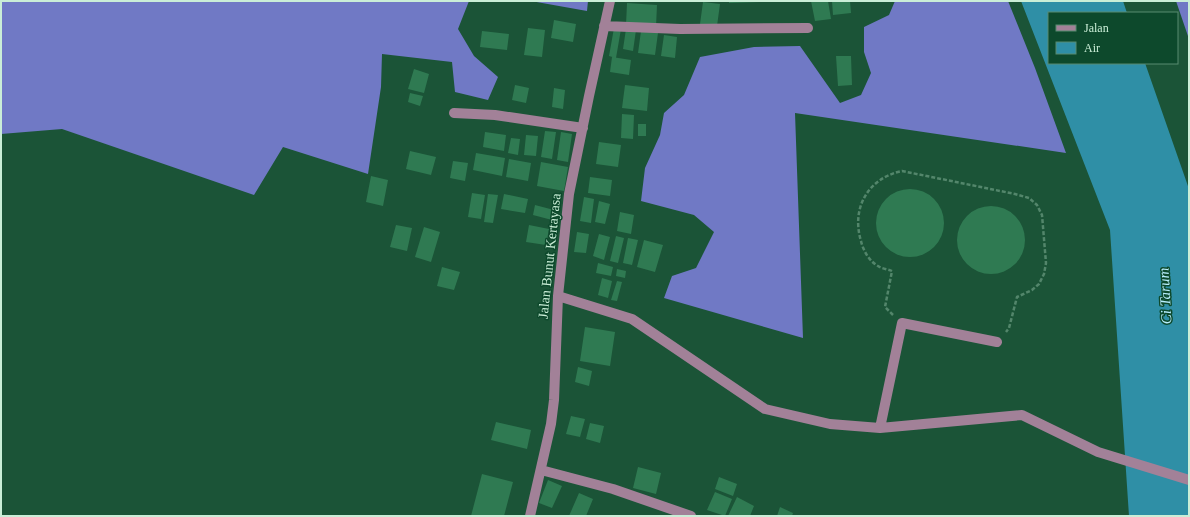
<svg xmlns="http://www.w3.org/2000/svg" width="1190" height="517" viewBox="0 0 1190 517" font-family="Georgia,serif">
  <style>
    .forest { fill: #7079c5 }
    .water { fill: #2f8fa6 }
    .building { fill: #2f7a52 }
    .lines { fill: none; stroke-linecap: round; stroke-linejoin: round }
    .path { stroke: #53866b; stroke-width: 2.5; stroke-dasharray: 4 2; stroke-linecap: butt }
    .minor { stroke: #a28198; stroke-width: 10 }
    .labels { text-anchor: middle; stroke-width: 3; stroke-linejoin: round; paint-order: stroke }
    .street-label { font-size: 14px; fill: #caeed7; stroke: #0d492c }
    .water-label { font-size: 15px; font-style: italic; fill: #b8eefd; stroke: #0d492c }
  </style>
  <rect width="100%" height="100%" fill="#1b5437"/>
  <path class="forest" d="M1,1H469L458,29L474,56L498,77L488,100L455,92L452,62L382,54L381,87L368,174L283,147L254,195L62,129L1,134Z
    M531,1H588L587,11Z
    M895,1H1008L1035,68L1066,153L795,113L803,338L664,298L672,276L696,268L714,232L694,215L641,201L645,168L660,135L664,113L684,95L700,57L754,47L800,46L840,103L861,95L871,73L864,52V27L889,15Z
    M1176,1H1189V39Z"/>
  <path class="water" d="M1021,1H1123L1127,13H1049V63H1145L1189,189V516H1129L1110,230Z"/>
  <path class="building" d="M729,1H760V2L729,3Z
    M811,1H828L831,19L815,21Z
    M832,1H850L851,13L833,15Z
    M703,2L720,4L717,26L700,24Z
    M627,3L657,5L656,27L626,25Z
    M554,20L576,24L573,42L551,38Z
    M528,28L545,30L542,57L524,55Z
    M614,28L621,29L616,58L609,56Z
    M626,29L636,30L633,51L623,49Z
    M482,31L509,34L507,50L480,47Z
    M641,31L658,33L655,55L638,53Z
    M664,35L677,37L675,58L661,56Z
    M836,56H851L852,85L838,86Z
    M612,57L631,60L629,75L610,72Z
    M414,69L429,74L424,93L408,89Z
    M515,85L529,88L526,103L512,100Z
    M625,85L649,88L647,111L622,108Z
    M554,88L565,90L563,109L552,107Z
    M410,93L423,96L420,106L408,102Z
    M622,114L634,115L633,139L621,138Z
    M638,124H646V136H638Z
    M545,131L556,132L552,159L541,157Z
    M485,132L506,135L504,151L483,147Z
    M561,132L572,134L568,162L557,160Z
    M526,135L538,136L536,156L524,155Z
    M511,138L520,139L518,155L508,153Z
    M599,142L621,145L618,167L596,164Z
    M410,151L436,157L431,175L406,169Z
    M476,153L505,158L502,176L473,170Z
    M509,159L531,163L528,181L506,177Z
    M453,161L468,163L465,181L450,178Z
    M541,162L568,167L564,191L537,186Z
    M371,176L388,180L383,206L366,202Z
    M590,177L612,180L610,196L588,193Z
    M876 223a34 34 0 1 1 68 0a34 34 0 1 1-68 0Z
    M472,193L485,195L481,219L468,217Z
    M488,194L498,195L493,223L484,222Z
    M504,194L528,199L525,213L501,209Z
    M584,197L594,199L591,223L580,221Z
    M599,201L610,204L605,224L595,222Z
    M535,205L554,210L552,220L533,215Z
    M957 240a34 34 0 1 1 68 0a34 34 0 1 1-68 0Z
    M620,212L634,215L631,234L617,231Z
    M396,225L412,228L407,251L390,247Z
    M529,225L549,229L546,245L526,242Z
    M424,227L440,232L431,262L415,257Z
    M577,232L589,234L586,253L574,252Z
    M599,234L610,237L604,260L593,256Z
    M616,236L624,238L618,263L610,261Z
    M628,238L638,240L632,265L623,263Z
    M644,240L663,245L655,272L637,267Z
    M598,263L613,267L611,276L596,273Z
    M442,267L460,272L454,290L437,286Z
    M617,269L626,271L625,278L616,276Z
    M602,278L612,281L608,298L598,295Z
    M617,281L622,282L617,301L611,300Z
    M585,327L615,332L610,366L580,361Z
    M578,367L592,371L589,386L575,382Z
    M571,416L585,419L580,437L566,434Z
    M496,422L531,430L527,449L491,440Z
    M590,423L604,426L600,443L586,439Z
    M638,467L661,473L656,494L633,488Z
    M482,474L513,482L504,516H471Z
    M719,477L737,484L733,496L715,489Z
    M548,480L562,486L552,508L539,503Z
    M715,492L732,499L725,516L707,510Z
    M579,493L593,499L586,516H569Z
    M737,497L754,506L750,516H728Z
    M780,507L793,513L792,516H777Z"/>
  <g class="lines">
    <path class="path" d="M893,315L885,307L892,271C888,269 882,269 878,266C869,261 863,250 861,241C851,208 868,178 902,171L1015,194L1029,198L1037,205L1042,215L1046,263L1044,274L1039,284L1032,290L1017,297L1009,328L1006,332"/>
    <path class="minor" d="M604,26L680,29L808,28
      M454,113L495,115L583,128
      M558,296L632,319L765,409L830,424L880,428L1022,415L1098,452L1189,480
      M880,428L902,323L997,342
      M541,470L613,489L691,516
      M530,516L551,424L554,400L558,296L569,194L589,96L610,1"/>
  </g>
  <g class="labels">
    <g class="street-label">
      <text transform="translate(549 256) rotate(-84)" y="5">Jalan Bunut Kertayasa</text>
    </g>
    <g class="water-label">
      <text transform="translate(1165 296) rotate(-93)" y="5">Ci Tarum</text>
    </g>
  </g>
  <rect width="1190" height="517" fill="none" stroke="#caeed7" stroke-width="4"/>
  <rect x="1048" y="12" width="130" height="52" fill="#0d492c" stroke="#598b70"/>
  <rect x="1056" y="25" width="20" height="6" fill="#a28198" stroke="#598b70"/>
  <text x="1084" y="32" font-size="12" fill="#caeed7">Jalan</text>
  <rect x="1056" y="42" width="20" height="12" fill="#2f8fa6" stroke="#598b70"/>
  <text x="1084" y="52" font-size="12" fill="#caeed7">Air</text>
</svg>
